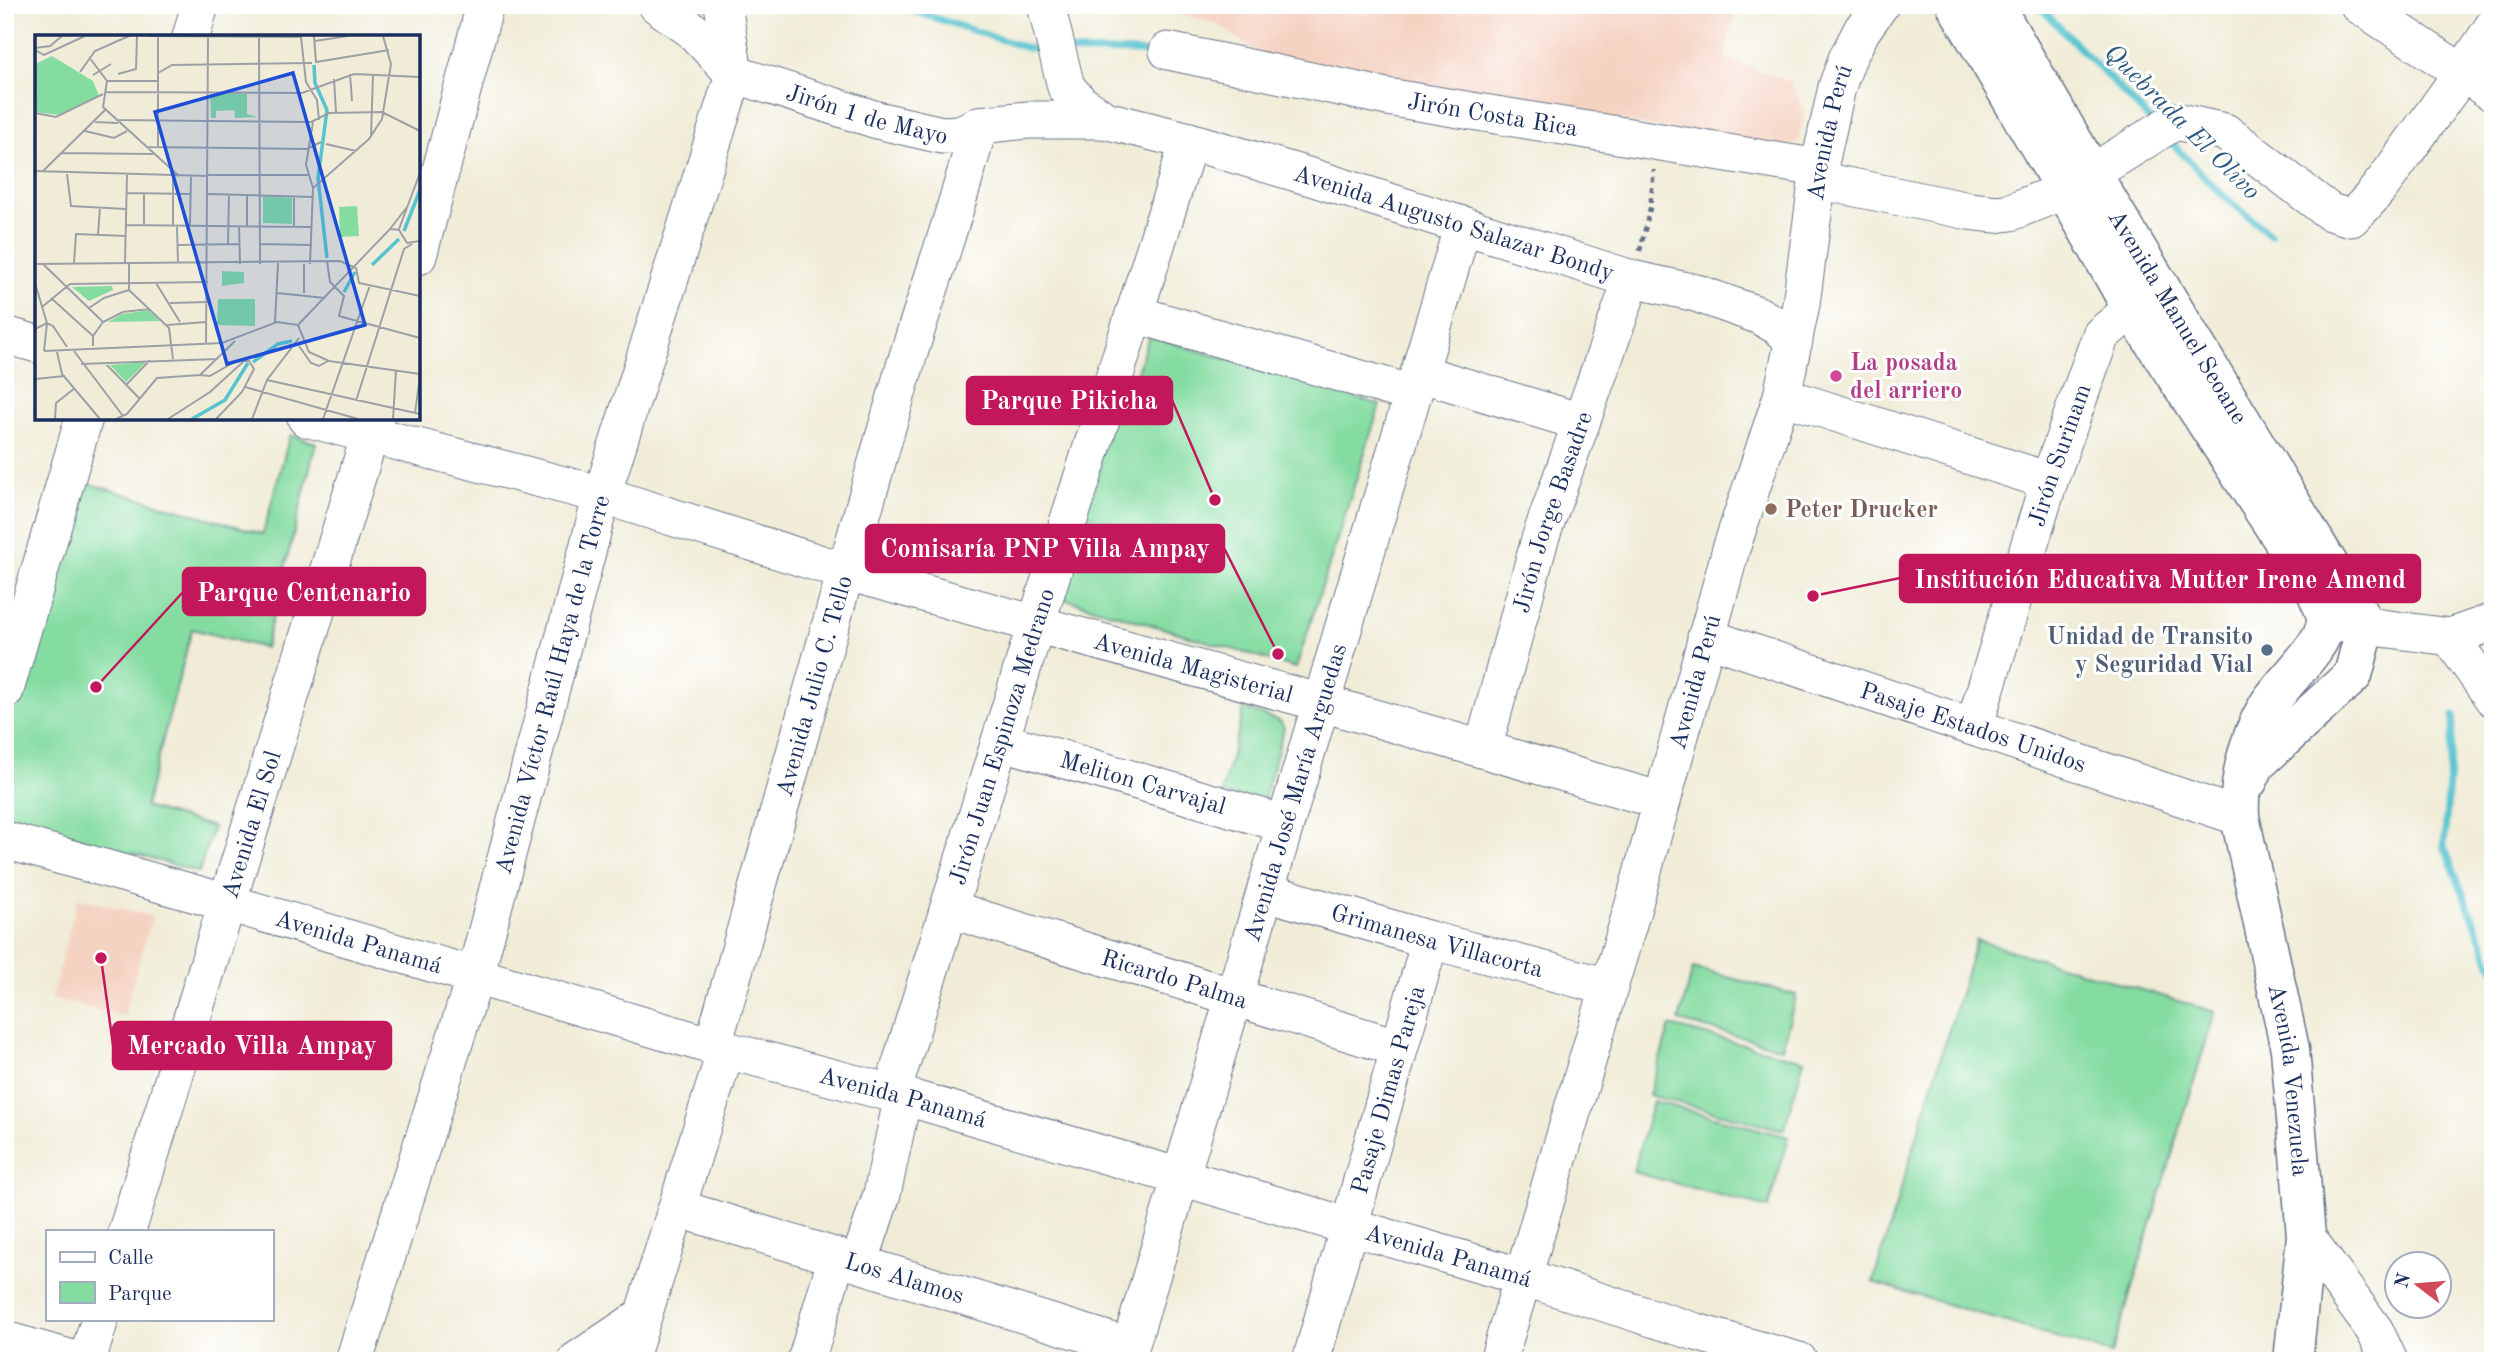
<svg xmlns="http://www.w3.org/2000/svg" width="2498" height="1366" viewBox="0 0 2498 1366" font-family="'Old Standard TT',serif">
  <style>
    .built { fill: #f5d3c2 }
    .park { fill: #84dca1; stroke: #508680; stroke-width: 2 }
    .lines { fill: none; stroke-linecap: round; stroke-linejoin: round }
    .stream { stroke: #57c3d0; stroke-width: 7 }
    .minor-casing { stroke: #667188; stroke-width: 39 }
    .highway-casing { stroke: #667188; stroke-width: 41 }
    .path { stroke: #667188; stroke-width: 4.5; stroke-dasharray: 5 5; stroke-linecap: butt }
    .minor { stroke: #fff; stroke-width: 37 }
    .highway { stroke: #fff; stroke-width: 38 }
    .hotel-dot { fill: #d1479c; stroke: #fff; stroke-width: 2.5 }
    .education-dot { fill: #8d6e63; stroke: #fff; stroke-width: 2.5 }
    .service-dot { fill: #5c6f8a; stroke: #fff; stroke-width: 2.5 }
    .labels { text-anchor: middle; stroke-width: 6; stroke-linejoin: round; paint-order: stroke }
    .street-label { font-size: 24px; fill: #1b2f5e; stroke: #fff }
    .hotel-label { font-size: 24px; font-weight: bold; fill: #b23c85; stroke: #fff; text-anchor: start }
    .education-label { font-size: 24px; font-weight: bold; fill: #785e54; stroke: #fff; text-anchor: start }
    .service-label { font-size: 24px; font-weight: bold; fill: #4e5e75; stroke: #fff; text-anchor: end }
    .water-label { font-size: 26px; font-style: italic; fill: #2d5b80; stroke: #fff }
    .inset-river { fill: none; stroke: #57c3d0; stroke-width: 3.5 }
    .inset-road { fill: none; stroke: #9ba0a7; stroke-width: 2 }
    .view { fill: #1d4ed8; fill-opacity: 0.15; stroke: #1d4ed8; stroke-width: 3.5 }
    .inset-edge { fill: none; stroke: #1b2f5e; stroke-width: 3.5 }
    .leader { fill: none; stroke: #c2185b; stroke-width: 2.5 }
    .callout-dot { fill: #c2185b; stroke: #fff; stroke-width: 2.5 }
    .callout { fill: #c2185b; stroke: #c2185b; stroke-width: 2.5 }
    .callout-label { font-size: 26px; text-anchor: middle; font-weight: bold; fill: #fff }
  </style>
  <rect width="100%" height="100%" fill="#fff"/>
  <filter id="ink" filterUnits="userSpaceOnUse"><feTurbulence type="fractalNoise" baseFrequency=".0143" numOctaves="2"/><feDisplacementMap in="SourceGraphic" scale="14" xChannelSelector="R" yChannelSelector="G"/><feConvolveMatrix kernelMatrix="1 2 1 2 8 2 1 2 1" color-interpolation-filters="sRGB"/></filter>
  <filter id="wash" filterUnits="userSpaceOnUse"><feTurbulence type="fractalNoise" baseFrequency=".00686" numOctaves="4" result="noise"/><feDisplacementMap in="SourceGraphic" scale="28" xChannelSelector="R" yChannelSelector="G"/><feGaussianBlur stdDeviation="1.57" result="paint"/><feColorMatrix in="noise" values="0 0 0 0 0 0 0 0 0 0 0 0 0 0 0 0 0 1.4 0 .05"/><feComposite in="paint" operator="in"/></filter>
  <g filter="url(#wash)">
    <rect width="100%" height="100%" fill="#f0ecd7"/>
    <path class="built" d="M1134,5H1737L1724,58L1791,82L1805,112L1798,143L1780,148L1473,96L1260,55L1216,23Z
      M78,898L152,916L124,1016L51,999Z"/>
    <path class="park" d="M1149,336L1380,405L1296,668L1048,594L1115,396L1130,393Z
      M290,435L316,443L265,648L192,629L145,807L213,827L199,872L5,818V726L73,479L263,534Z
      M1244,709L1280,721L1284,728L1264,799L1221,795Z
      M1976,940L2215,1012L2112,1354L1873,1282Z
      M1693,968L1796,995L1782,1048L1679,1021Z
      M1670,1026L1804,1060L1784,1130L1649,1095Z
      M1653,1101L1789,1137L1768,1208L1633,1172Z"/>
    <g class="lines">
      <path class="stream" d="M895,5L1027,48L1044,49
        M2038,5L2153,123
        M1067,51C1097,54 1130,48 1159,55
        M2168,139L2218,191L2270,234
        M2454,716L2444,846L2493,968"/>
    </g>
  </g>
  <g filter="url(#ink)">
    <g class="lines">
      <defs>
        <g id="minor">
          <path id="s1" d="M657,5L692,30L734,74L877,120L942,135L960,134L979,125L1028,120H1105L1189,141L1314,178L1632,279L1696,293L1758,315L1779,327L1794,341"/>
          <path d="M1046,5L1066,87L1081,104L1105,120"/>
          <path d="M2359,5L2493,93"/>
          <path d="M191,37L200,5"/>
          <path id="s2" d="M1168,51L1387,97L1819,168"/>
          <path d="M1817,180L1969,211L1996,214L2011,212L2065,190L2175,121L2225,132L2330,212L2351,218C2374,198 2391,172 2409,147C2438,107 2467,68 2493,27"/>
          <path d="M418,256L485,5"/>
          <path d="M1134,314L1413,394"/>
          <path d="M5,335L37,344"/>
          <path d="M1419,373L1581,422"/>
          <path d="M1782,396L2049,481"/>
          <path id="s3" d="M306,418L602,495L847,572L1322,703L1662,801"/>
          <path d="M2336,622L2450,637L2493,622"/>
          <path id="s4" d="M1706,637L2240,817"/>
          <path d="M2450,637L2493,698"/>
          <path d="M5,690L84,418"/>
          <path id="s5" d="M1974,727L2049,481L2101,335L2132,309L2157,294"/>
          <path id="s6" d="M1000,741L1285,824"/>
          <path id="s7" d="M1483,749L1540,539L1632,279"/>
          <path id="s8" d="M5,840L228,903L726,1050L903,1096L1523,1277L1696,1332L1799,1361"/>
          <path id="s9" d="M1266,892L1430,940L1609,987"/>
          <path id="s10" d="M949,909L1399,1048"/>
          <path id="s11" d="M713,1045C776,825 835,603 900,383C925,297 957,212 979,125"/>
          <path id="s12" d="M892,1093L1036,624L1189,141"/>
          <path id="s13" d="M677,1208L1130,1347"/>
          <path id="s14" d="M127,1231L375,418"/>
          <path d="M2306,1236L2375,1331L2389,1361"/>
          <path d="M859,1263L882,1194L903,1096"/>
          <path d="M5,1340L80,1361"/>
          <path d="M87,1361L100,1319"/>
          <path id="s15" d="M354,1361L475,976L602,495L734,74L723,5"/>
          <path d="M576,1361L643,1316"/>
          <path d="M629,1361L726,1050"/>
          <path d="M806,1361L837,1257"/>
          <path id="s16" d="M1126,1361L1463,225"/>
          <path id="s17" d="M1311,1361L1430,940"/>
          <path id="s18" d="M1498,1361L1633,907L1731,549L1782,396L1801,304L1819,168L1837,87L1847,59L1862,30L1880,5"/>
        </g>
        <g id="highway">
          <path id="s19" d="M1956,5L2065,190L2132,309L2316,591C2319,600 2327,613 2326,622C2323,648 2281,683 2267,707C2248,739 2238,780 2240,817L2290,1049L2306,1236L2293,1361"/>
          <path id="s20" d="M1994,5L2108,201L2366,626L2353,675L2256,764L2248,781"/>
        </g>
      </defs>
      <use href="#minor" class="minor-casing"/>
      <use href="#highway" class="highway-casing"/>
      <path class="path" d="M1640,251L1650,208L1654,170"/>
      <use href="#minor" class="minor"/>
      <use href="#highway" class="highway"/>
    </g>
  </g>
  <circle class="hotel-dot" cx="1836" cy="376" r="7"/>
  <circle class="education-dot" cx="1771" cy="509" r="7"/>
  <circle class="service-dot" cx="2267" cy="650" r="7"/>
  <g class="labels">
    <g class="street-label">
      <text dy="8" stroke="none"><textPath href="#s1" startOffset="243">Jirón 1 de Mayo</textPath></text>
      <text dy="8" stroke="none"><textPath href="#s2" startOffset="331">Jirón Costa Rica</textPath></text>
      <text dy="8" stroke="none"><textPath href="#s18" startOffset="1274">Avenida Perú</textPath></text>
      <text dy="8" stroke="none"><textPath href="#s1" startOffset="850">Avenida Augusto Salazar Bondy</textPath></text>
      <text dy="8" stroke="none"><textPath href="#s20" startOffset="362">Avenida Manuel Seoane</textPath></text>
      <text dy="8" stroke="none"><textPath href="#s5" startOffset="285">Jirón Surinam</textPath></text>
      <text dy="8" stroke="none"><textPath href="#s7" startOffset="247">Jirón Jorge Basadre</textPath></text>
      <text dy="8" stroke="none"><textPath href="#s3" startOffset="922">Avenida Magisterial</textPath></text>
      <text dy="8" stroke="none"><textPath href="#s18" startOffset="707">Avenida Perú</textPath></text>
      <text dy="8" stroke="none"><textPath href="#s15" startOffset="705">Avenida Víctor Raúl Haya de la Torre</textPath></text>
      <text dy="8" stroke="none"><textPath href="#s11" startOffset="373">Avenida Julio C. Tello</textPath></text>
      <text dy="8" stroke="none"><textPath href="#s4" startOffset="282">Pasaje Estados Unidos</textPath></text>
      <text dy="8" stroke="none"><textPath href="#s12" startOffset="373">Jirón Juan Espinoza Medrano</textPath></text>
      <text dy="8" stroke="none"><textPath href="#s6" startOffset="149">Meliton Carvajal</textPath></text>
      <text dy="8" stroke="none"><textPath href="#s16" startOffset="593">Avenida José María Arguedas</textPath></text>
      <text dy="8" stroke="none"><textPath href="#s14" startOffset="425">Avenida El Sol</textPath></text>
      <text dy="8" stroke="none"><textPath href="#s9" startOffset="178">Grimanesa Villacorta</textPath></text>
      <text dy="8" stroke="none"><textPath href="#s8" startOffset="368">Avenida Panamá</textPath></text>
      <text dy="8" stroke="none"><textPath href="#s10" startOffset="236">Ricardo Palma</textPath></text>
      <text dy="8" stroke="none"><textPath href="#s19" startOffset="1208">Avenida Venezuela</textPath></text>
      <text dy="8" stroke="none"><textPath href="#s17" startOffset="282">Pasaje Dimas Pareja</textPath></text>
      <text dy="8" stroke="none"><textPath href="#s8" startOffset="934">Avenida Panamá</textPath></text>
      <text dy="8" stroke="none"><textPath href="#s8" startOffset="1502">Avenida Panamá</textPath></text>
      <text dy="8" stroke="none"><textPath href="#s13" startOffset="238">Los Alamos</textPath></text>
    </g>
    <g class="hotel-label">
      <text x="1850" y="370">La posada<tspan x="1850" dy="28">del arriero</tspan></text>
    </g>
    <g class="education-label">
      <text x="1785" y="517">Peter Drucker</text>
    </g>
    <g class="service-label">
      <text x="2253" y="644">Unidad de Transito<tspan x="2253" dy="28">y Seguridad Vial</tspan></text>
    </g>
    <g class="water-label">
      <text transform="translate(2183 121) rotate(45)" y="9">Quebrada El Olivo</text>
    </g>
  </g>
  <g transform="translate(35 35)">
    <rect width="385" height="385" fill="#f0ecd7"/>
    <path d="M17,21L58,46L64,61L24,80L0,77V29Z" fill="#84dca1"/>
    <path d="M175,59H212V79L222,82L200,83L199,75L181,76V83H176ZM228,161L257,163V189L228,188ZM322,171L324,201L305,202L304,172ZM187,236L209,237V248L187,251ZM77,251L78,255L54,266L37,252ZM183,264H220V291L182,290ZM114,275L125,286L73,287L87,279ZM111,327L91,347L75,330Z" fill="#84dca1"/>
    <path class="inset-river" d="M279,30L280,48L292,75L283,143L292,223M369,196L385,155M337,230L364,204M309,257L320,237M218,327L243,309L257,306M157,384L190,365L213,328"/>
    <path class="inset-road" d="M113,1L266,2L271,47L282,65L284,85M123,1V113M224,1L225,229M279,1L281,27L354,15M280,6L313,1M0,13L15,11L27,1M0,15L9,20L50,1M54,22L72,46L68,72L144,141M45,37L60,16L94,1M123,38L137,30L277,28M83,39L101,34L102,1M315,39L317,66M58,40L76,29M299,44L301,78M72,46H123M71,57L267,58L319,39L385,42M0,78L21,82L68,59M81,85L276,87L294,78L347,77L385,96M60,87L83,88M50,96L79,103L92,96M336,102L338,39M291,109L321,116M111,112L272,114L286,107M26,118L118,119M0,136L173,141M8,136L70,75M32,139L36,171L91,174M138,140V191M173,140H274M278,153L334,104L347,84L356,29L348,1M92,158L155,159M173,159L278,162M259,161V192M91,190L277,192M109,190V158M142,191L143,228M155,191L156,141M204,191L205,229M212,191V160M355,194L372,172M355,194L364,195L372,208L385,206M364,194L385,138M63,200L65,172M193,209L194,160M225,209L277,210M142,210L204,209M292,226L295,247L309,261L304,281L385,303M39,228L41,199L91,201M90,228L92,140M94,228V255L134,293L138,324M0,229L305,226L321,233L324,248L385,261M8,229L68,287M275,229L278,153L271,130L278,87M0,248L12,288L9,316M121,248L145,287M242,258L290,263M269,258V229M16,263L58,301M135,268L173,267M7,272L35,249L173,247M54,273L69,263L94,255M240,287L243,228M132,290L171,287M263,290L274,317L294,326L385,339M0,294L12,288L18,291L32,312M171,308L173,1M58,311V301L68,287L88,277L114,274M264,311L276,328L284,331L293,326M9,316L187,308L242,287L263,290L355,194M39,316L88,381M22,317L27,339L65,384M70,328L104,363M46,329L183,324M165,340L175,341L201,326H214L219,334L207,357L181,384M0,344L30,341M232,345L385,379M91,350L115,325M210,352L323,384M321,366L369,214L377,209M380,378L385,341M20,384L21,368L40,353M81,384L92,379L122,343L165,340L200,306M133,384L175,357L209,326M217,384L232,345L264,303M288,384L335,250M358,384L361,335"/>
    <path class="view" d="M258,38L330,290L192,329L120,77Z"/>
    <rect width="385" height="385" class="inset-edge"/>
  </g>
  <path class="leader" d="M1215 500L1172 400M1278 654L1224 548M1813 596L1900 578M96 687L183 592M101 958L113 1045"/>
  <g class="callout-dot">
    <circle cx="1215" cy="500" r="7"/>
    <circle cx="1278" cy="654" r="7"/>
    <circle cx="1813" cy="596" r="7"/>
    <circle cx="96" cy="687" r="7"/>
    <circle cx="101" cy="958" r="7"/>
  </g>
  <g class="callout">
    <rect x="967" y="377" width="205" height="47" rx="7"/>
    <rect x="866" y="525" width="358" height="47" rx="7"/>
    <rect x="1900" y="555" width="520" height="47" rx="7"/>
    <rect x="183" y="568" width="242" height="47" rx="7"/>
    <rect x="113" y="1022" width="278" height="47" rx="7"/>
  </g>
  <g class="callout-label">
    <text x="1069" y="409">Parque Pikicha</text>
    <text x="1045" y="557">Comisaría PNP Villa Ampay</text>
    <text x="2160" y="588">Institución Educativa Mutter Irene Amend</text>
    <text x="304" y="601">Parque Centenario</text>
    <text x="252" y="1054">Mercado Villa Ampay</text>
  </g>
  <rect width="2498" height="1366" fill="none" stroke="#fff" stroke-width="28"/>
  <rect x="46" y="1230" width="228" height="91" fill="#ffffff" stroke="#a4acbf" stroke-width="2"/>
  <rect x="60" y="1252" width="35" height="10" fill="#ffffff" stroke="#a4acbf" stroke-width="2"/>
  <text x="108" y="1264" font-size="21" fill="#1b2f5e">Calle</text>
  <rect x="60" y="1282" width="35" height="21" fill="#84dca1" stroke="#a4acbf" stroke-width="2"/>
  <text x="108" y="1300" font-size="21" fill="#1b2f5e">Parque</text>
  <g transform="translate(2418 1285) rotate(286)"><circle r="33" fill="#ffffff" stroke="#a4acbf" stroke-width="2"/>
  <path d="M0-5L12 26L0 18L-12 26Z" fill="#d1495b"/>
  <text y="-10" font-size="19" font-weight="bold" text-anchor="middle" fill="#1b2f5e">N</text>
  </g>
</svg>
